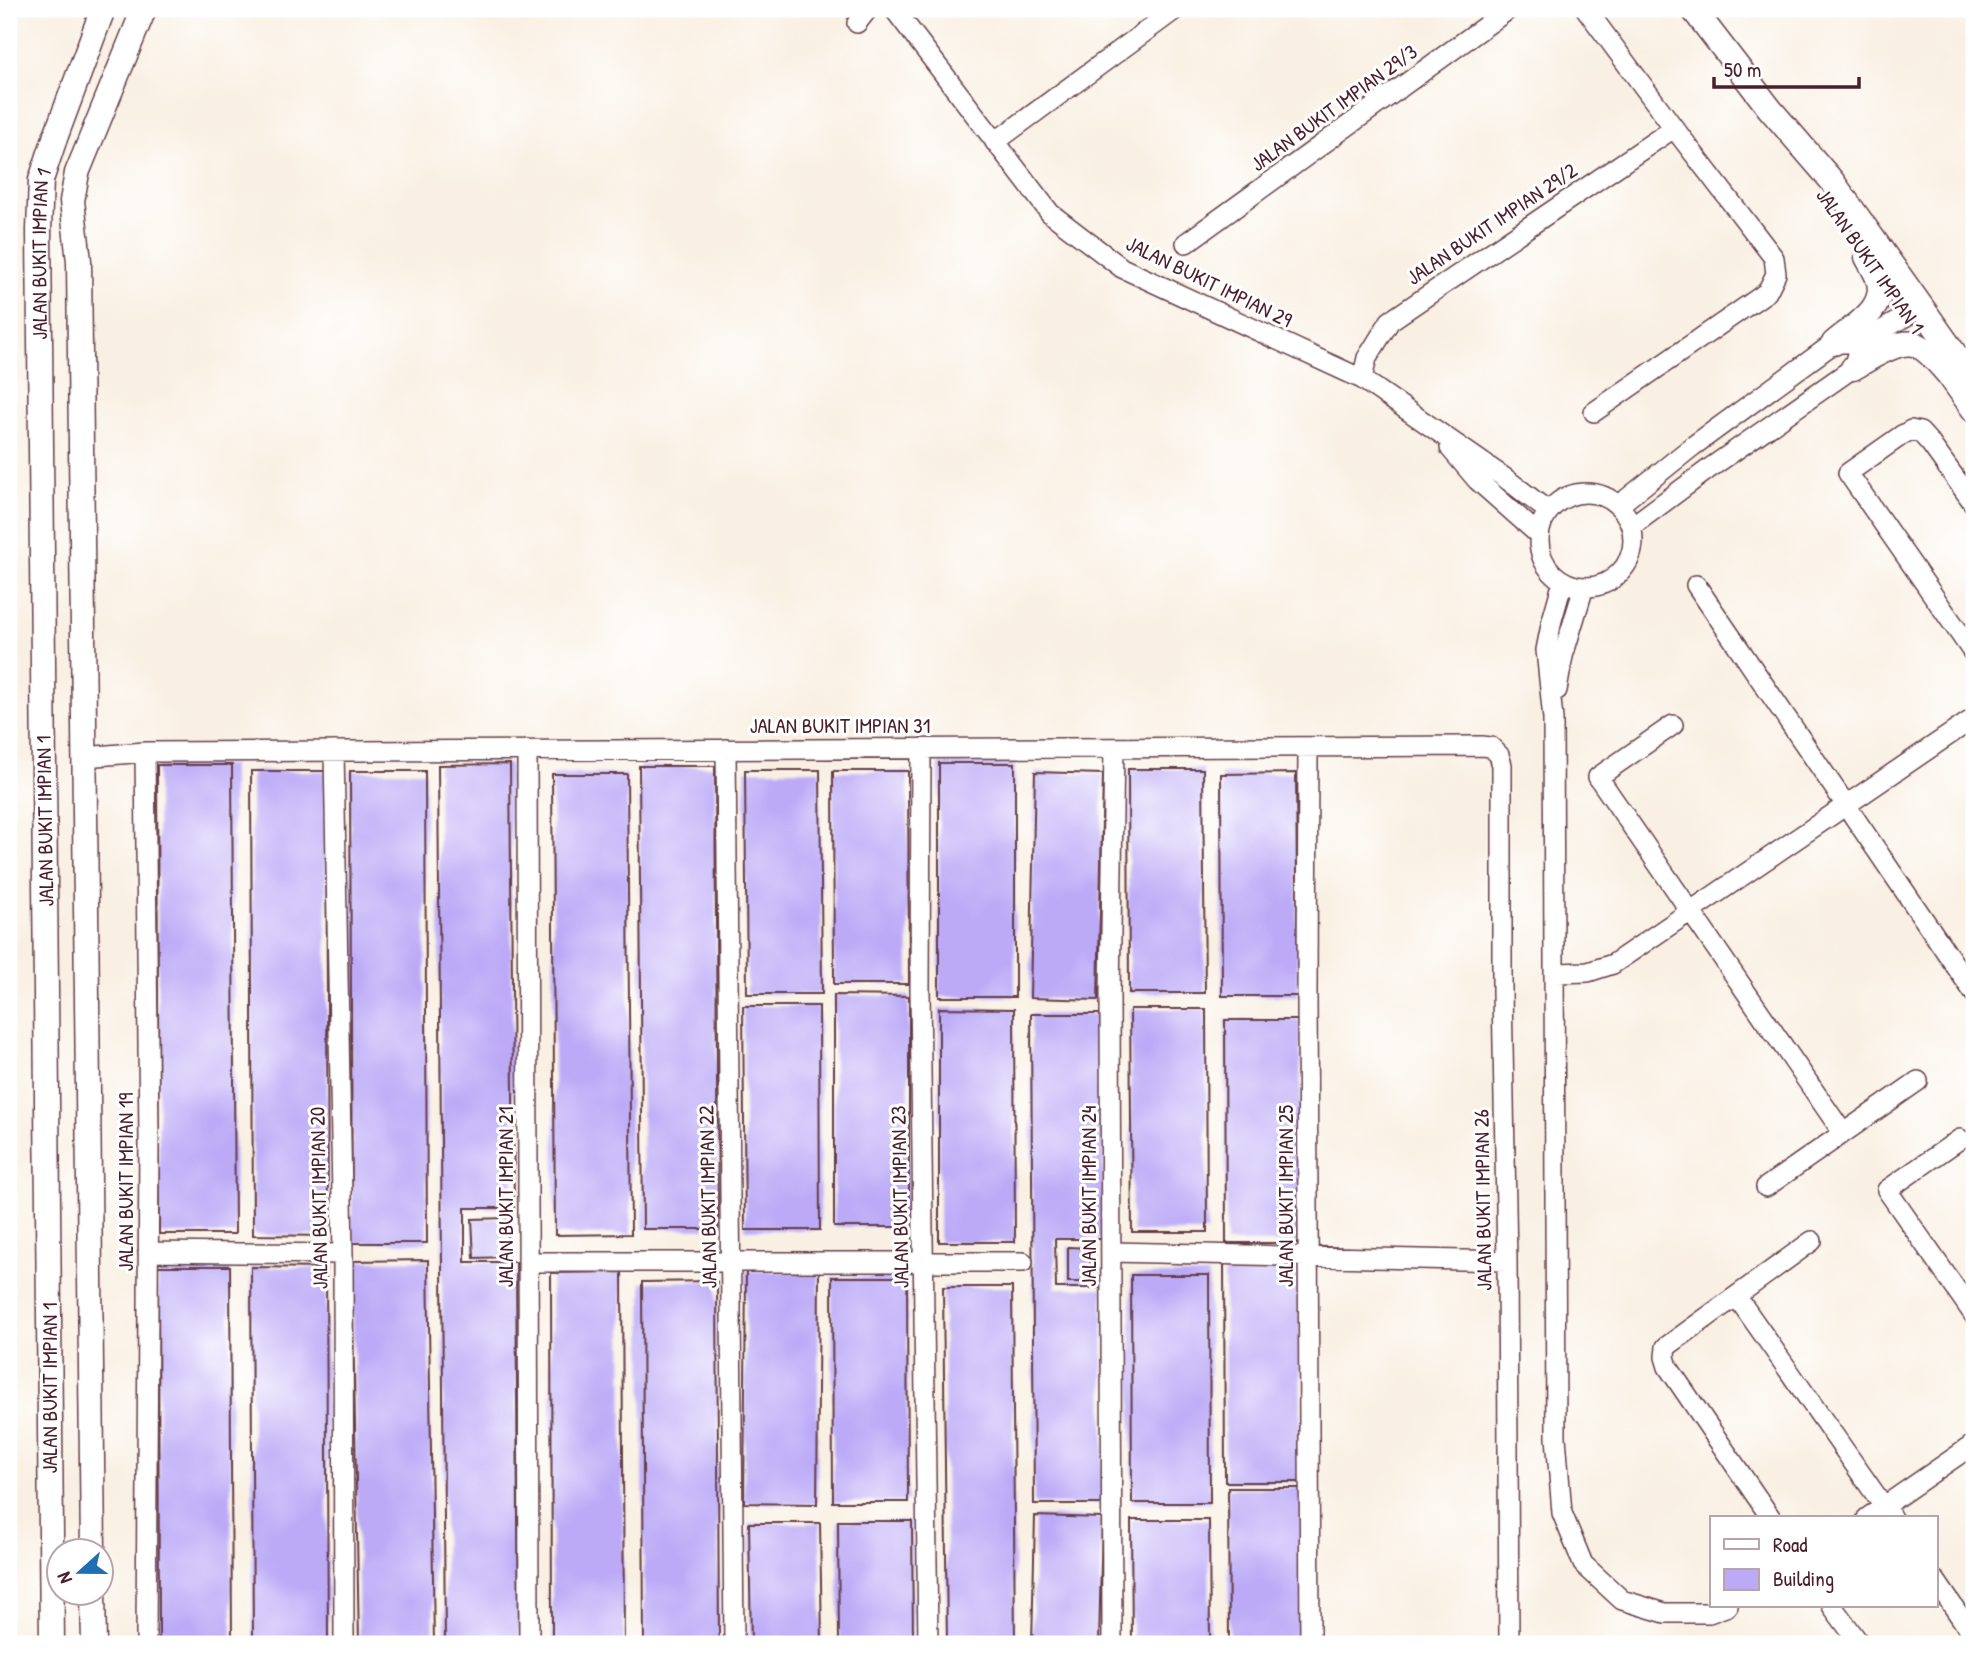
<svg xmlns="http://www.w3.org/2000/svg" width="1983" height="1653" viewBox="0 0 1983 1653" font-family="'Patrick Hand',sans-serif">
  <style>
    .building { fill: #bcaaf7 }
    .lines { fill: none; stroke-linecap: round; stroke-linejoin: round }
    .minor-casing { stroke: #643e47; stroke-width: 22 }
    .tertiary-casing { stroke: #643e47; stroke-width: 27 }
    .minor { stroke: #fff; stroke-width: 19 }
    .tertiary { stroke: #fff; stroke-width: 24 }
    .labels { text-anchor: middle; stroke-width: 6; stroke-linejoin: round; paint-order: stroke }
    .street-label { font-size: 21px; fill: #4a1f2b; stroke: #fff }
  </style>
  <rect width="100%" height="100%" fill="#fff"/>
  <filter id="ink" filterUnits="userSpaceOnUse"><feTurbulence type="fractalNoise" baseFrequency=".0143" numOctaves="2"/><feDisplacementMap in="SourceGraphic" scale="14" xChannelSelector="R" yChannelSelector="G"/><feConvolveMatrix kernelMatrix="1 2 1 2 8 2 1 2 1" color-interpolation-filters="sRGB"/></filter>
  <filter id="wash" filterUnits="userSpaceOnUse"><feTurbulence type="fractalNoise" baseFrequency=".00686" numOctaves="4" result="noise"/><feDisplacementMap in="SourceGraphic" scale="28" xChannelSelector="R" yChannelSelector="G"/><feGaussianBlur stdDeviation="1.57" result="paint"/><feColorMatrix in="noise" values="0 0 0 0 0 0 0 0 0 0 0 0 0 0 0 0 0 1.4 0 .05"/><feComposite in="paint" operator="in"/></filter>
  <g filter="url(#wash)">
    <rect width="100%" height="100%" fill="#f9f0e3"/>
    <g id="blocks">
      <path class="building" d="M939,763H1015V997H939Z
        M510,764L514,1208H465V1262H516L519,1644H445L438,765Z
        M157,765H232L235,1234H159Z
        M639,766H715L718,1229H643Z
        M1128,769H1203L1205,993H1129Z
        M745,770H820L822,994H747Z
        M251,771H326L328,1236L253,1235Z
        M350,771H425L427,1243H352Z
        M833,771H908L909,984H834Z
        M1035,772L1103,774L1098,1000L1030,998Z
        M1296,773L1298,996H1222L1221,774Z
        M552,774H627L631,1234L555,1235Z
        M834,995L909,996V1227H834Z
        M743,1006H819L820,1230H745Z
        M939,1008L1014,1009L1015,1242H939Z
        M1130,1009H1206L1207,1232H1132Z
        M1031,1014H1103L1104,1239H1055L1056,1288H1103L1104,1504H1034Z
        M1225,1020H1300L1302,1243H1226Z
        M507,1218L508,1257L474,1258L472,1219Z
        M1068,1247L1090,1248V1282H1068Z
        M1224,1259H1300L1301,1482H1225Z
        M428,1260L434,1644H359L352,1261Z
        M158,1266H230L232,1644H159Z
        M251,1267L326,1268L328,1644H253Z
        M746,1271L819,1272L817,1504L744,1503Z
        M622,1272L624,1644H552L551,1273Z
        M1131,1275H1209L1210,1503H1132Z
        M832,1277H907L908,1502H833Z
        M717,1281L719,1644H644L642,1282Z
        M943,1287H1012L1015,1644H947Z
        M1228,1488H1304V1644H1229Z
        M1035,1516L1102,1518L1099,1644H1032Z
        M1131,1520H1209L1210,1644H1132Z
        M838,1521H912L913,1644H839Z
        M749,1523H820L822,1644H751Z"/>
    </g>
  </g>
  <g filter="url(#ink)">
    <use href="#blocks" fill-opacity="0" stroke="#643e47" stroke-width="2"/>
    <g class="lines">
      <defs>
        <path id="minor" d="M894,9L1050,213L1122,268L1362,379L1505,478L1548,511
          M1586,9L1674,128L1774,258L1776,274L1767,292L1594,412
          M857,23L868,9
          M995,142L1176,9
          M1186,243L1509,9
          M1362,379L1367,358L1390,321L1674,128
          M1450,448L1477,480L1539,535
          M1539 540a47 47 0 1 1 94 0a47 47 0 1 1-94 0Z
          M1974,504L1930,443L1920,432L1911,430L1902,435L1848,473L1974,654
          M1619,505L1693,446L1834,343H1860L1908,315
          M1632,526L1710,468L1853,368L1857,354
          M1563,581L1552,620L1546,650L1553,719L1556,1437L1562,1513L1583,1564L1622,1600L1665,1613H1709L1728,1606
          M1696,585L1974,993
          M1557,690L1563,656L1584,587
          M1673,725L1598,777L1843,1133
          M1308,747L1307,992L1310,1644
          M726,749C728,1048 734,1346 734,1644
          M921,749L920,989L928,1644
          M527,750L529,1644
          M334,751L343,1254L344,1644
          M84,757L145,752
          M1556,973L1588,972L1613,964L1974,718
          M1960,1139L1887,1190L1974,1315
          M1766,1187L1918,1081
          M148,1252L343,1254
          M1112,1252L1507,1261
          M529,1262H1023
          M1737,1297L1892,1518
          M1771,1518L1668,1367L1665,1357L1666,1347L1812,1241
          M1867,1518L1974,1444
          M1936,1581L1974,1637
          M1832,1606L1860,1644
          M146,1644L149,1140L145,752L1482,746L1491,747L1499,755L1502,765V991L1507,1261L1509,1644
          M1112,1644L1110,992L1114,748"/>
        <g id="tertiary">
          <path d="M1693,9L1770,109L1832,181L1974,381"/>
          <path d="M1834,343C1852,327 1886,310 1879,282C1877,273 1871,265 1867,257"/>
          <path d="M1942,365L1974,410"/>
          <path d="M1853,368C1869,359 1901,336 1919,346C1932,353 1941,367 1951,377"/>
          <path d="M93,1552L79,261L72,201L77,173L144,9"/>
          <path d="M93,1594L94,1644"/>
          <path id="s1" d="M52,1644L39,230L41,180L55,138L103,9"/>
        </g>
      </defs>
      <use href="#minor" class="minor-casing"/>
      <use href="#tertiary" class="tertiary-casing"/>
      <use href="#minor" class="minor"/>
      <use href="#tertiary" class="tertiary"/>
    </g>
  </g>
  <g class="labels">
    <g class="street-label">
      <text transform="translate(1334 108) rotate(-36)" y="7">JALAN BUKIT IMPIAN 29/3</text>
      <text transform="translate(1492 224) rotate(-34)" y="7">JALAN BUKIT IMPIAN 29/2</text>
      <text dy="7" stroke="none"><textPath href="#s1" startOffset="1390">JALAN BUKIT IMPIAN 1</textPath></text>
      <text transform="translate(1870 261) rotate(55)" y="7">JALAN BUKIT IMPIAN 1</text>
      <text transform="translate(1209 282) rotate(26)" y="7">JALAN BUKIT IMPIAN 29</text>
      <text x="840" y="733">JALAN BUKIT IMPIAN 31</text>
      <text transform="translate(45 821) rotate(-91)" y="7">JALAN BUKIT IMPIAN 1</text>
      <text transform="translate(126 1182) rotate(-90)" y="7">JALAN BUKIT IMPIAN 19</text>
      <text transform="translate(1089 1196) rotate(-90)" y="7">JALAN BUKIT IMPIAN 24</text>
      <text transform="translate(1286 1196) rotate(-90)" y="7">JALAN BUKIT IMPIAN 25</text>
      <text transform="translate(506 1197) rotate(-90)" y="7">JALAN BUKIT IMPIAN 21</text>
      <text transform="translate(708 1197) rotate(-91)" y="7">JALAN BUKIT IMPIAN 22</text>
      <text transform="translate(900 1197) rotate(-91)" y="7">JALAN BUKIT IMPIAN 23</text>
      <text transform="translate(319 1198) rotate(-91)" y="7">JALAN BUKIT IMPIAN 20</text>
      <text transform="translate(1483 1200) rotate(-91)" y="7">JALAN BUKIT IMPIAN 26</text>
      <text transform="translate(50 1388) rotate(-90)" y="7">JALAN BUKIT IMPIAN 1</text>
    </g>
  </g>
  <rect width="1983" height="1653" fill="none" stroke="#fff" stroke-width="35"/>
  <rect x="1710" y="1516" width="228" height="91" fill="#ffffff" stroke="#b7a5aa" stroke-width="2"/>
  <rect x="1724" y="1539" width="35" height="10" fill="#ffffff" stroke="#b7a5aa" stroke-width="2"/>
  <text x="1773" y="1552" font-size="21" fill="#4a1f2b">Road</text>
  <rect x="1724" y="1569" width="35" height="21" fill="#bcaaf7" stroke="#b7a5aa" stroke-width="2"/>
  <text x="1773" y="1586" font-size="21" fill="#4a1f2b">Building</text>
  <g transform="translate(80 1572) rotate(249)"><circle r="33" fill="#ffffff" stroke="#b7a5aa" stroke-width="2"/>
  <path d="M0-5L12 26L0 18L-12 26Z" fill="#1f6fb2"/>
  <text y="-10" font-size="19" font-weight="bold" text-anchor="middle" fill="#4a1f2b">N</text>
  </g>
  <path d="M1714 77v10h145v-10" fill="none" stroke="#4a1f2b" stroke-width="3.5"/>
  <text x="1724" y="77" font-size="21" fill="#4a1f2b" stroke="#ffffff" stroke-width="5" paint-order="stroke">50 m</text>
</svg>
